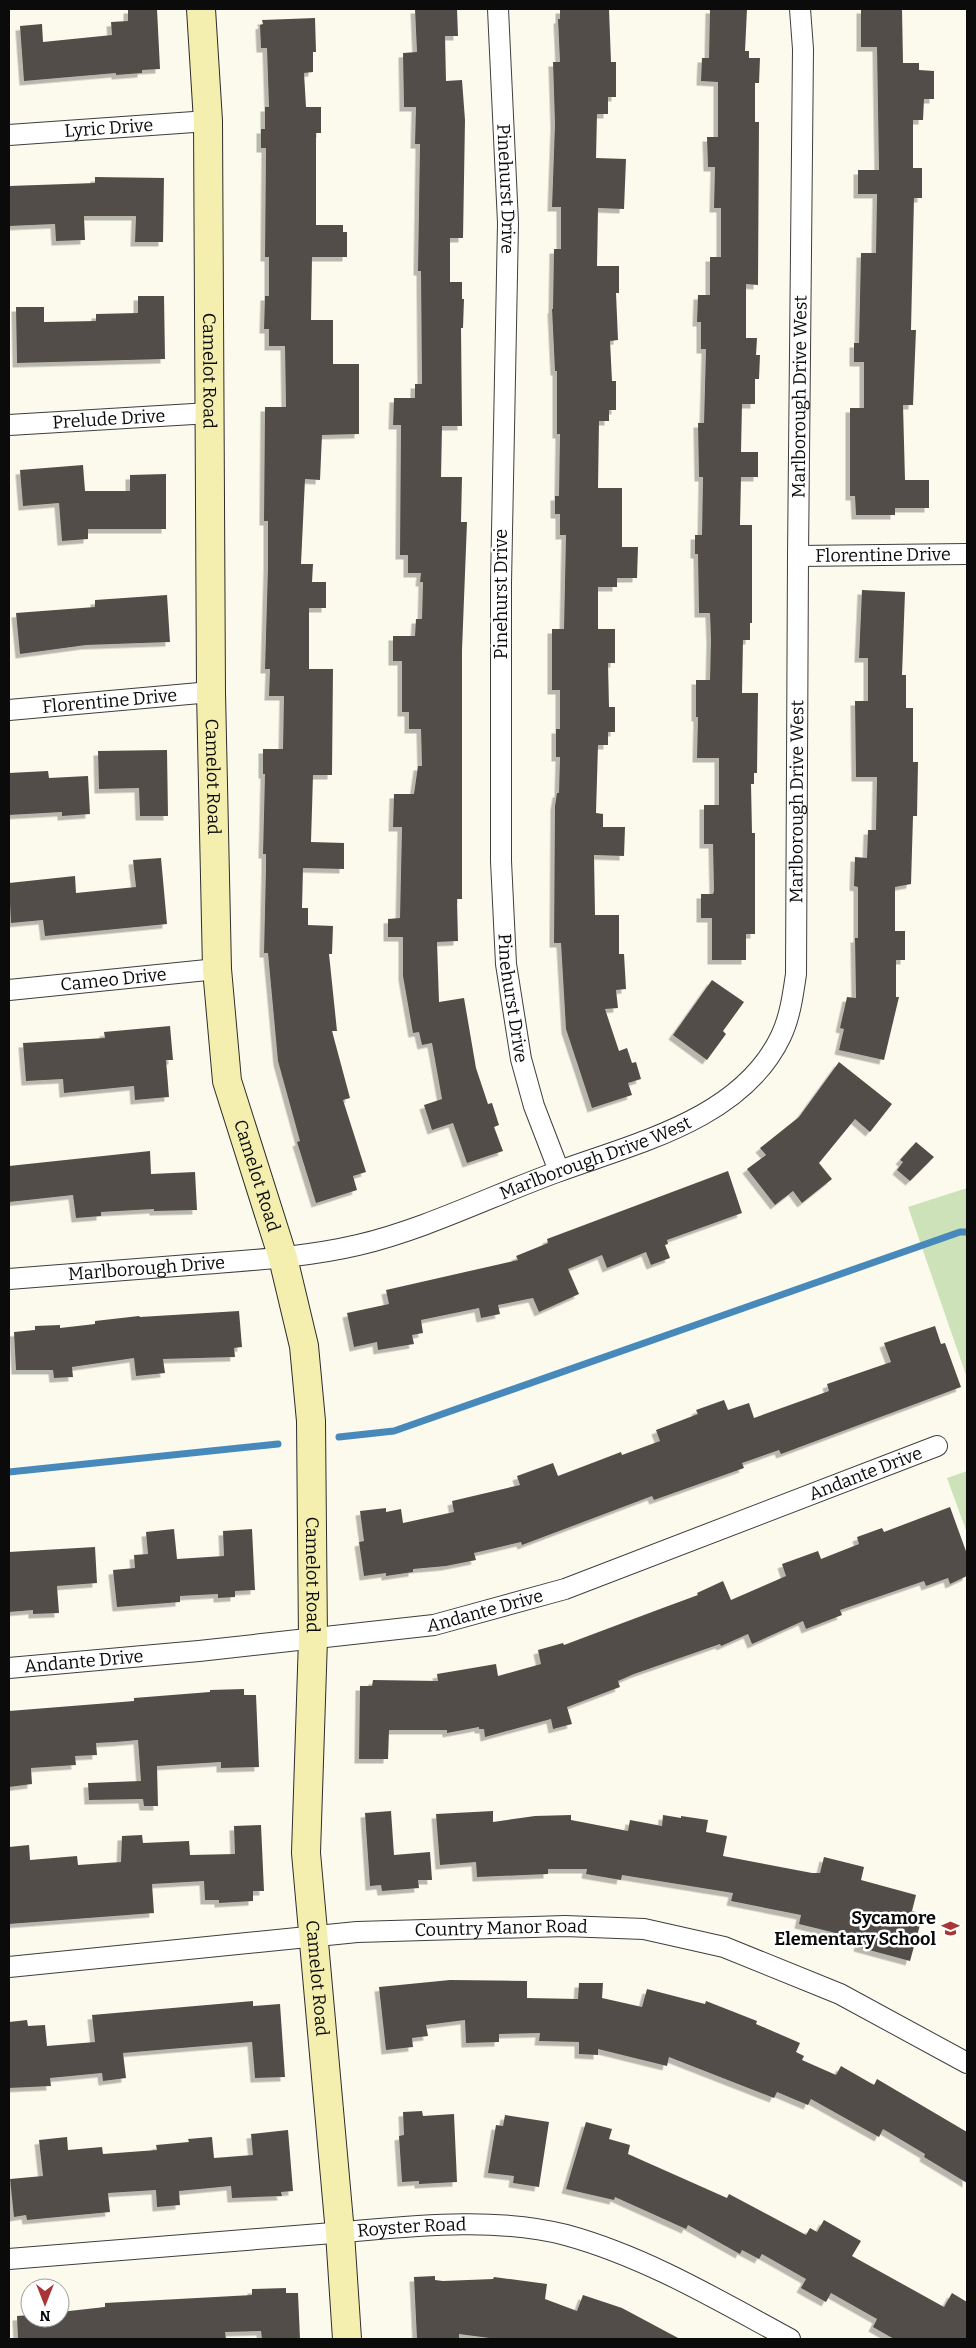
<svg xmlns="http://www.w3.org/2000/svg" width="976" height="2348" viewBox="0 0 976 2348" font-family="Bitter,serif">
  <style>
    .green { fill: #cee2ba }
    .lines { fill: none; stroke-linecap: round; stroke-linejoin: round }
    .stream { stroke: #4789bb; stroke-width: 7 }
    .building { fill: #524d49; filter: url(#shadow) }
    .street-casing { stroke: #3e3e3e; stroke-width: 22 }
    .secondary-casing { stroke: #2d2d2d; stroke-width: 30 }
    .street { stroke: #fff; stroke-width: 20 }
    .secondary { stroke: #f4efaf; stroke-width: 28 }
    .labels { text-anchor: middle; stroke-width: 5; stroke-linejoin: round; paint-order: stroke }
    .street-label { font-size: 18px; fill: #0b0b0b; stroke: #fff }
    .poi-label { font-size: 18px; font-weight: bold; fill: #0b0b0b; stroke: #fff; text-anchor: end }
  </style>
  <defs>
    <filter id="shadow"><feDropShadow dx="-4.5" dy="4.5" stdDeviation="0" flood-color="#0004"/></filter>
  </defs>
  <rect width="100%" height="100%" fill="#fcfaec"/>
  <path class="green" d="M967,1188V1378L908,1207Z
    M967,1471V1533L947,1478Z"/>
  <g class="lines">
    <path class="stream" d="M339,1437L394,1431L960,1232H967
      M9,1472L278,1444"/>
  </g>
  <path class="building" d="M128,9H157L160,69L142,70V73L116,75V73L24,81L20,26L42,24L43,42L112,35L111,22L128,21Z
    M415,9H457L458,36H445L446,81L462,80L465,120L463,238H450V282H462V299H464L463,328H461L462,426H442L441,477H462L461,522H467L462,650V899H457L458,941L437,942L439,1002L464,998L476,1068L488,1104L492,1103L499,1125L494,1127L503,1151L467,1163L453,1123L432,1130L424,1105L442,1099L432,1043L422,1045L419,1032L413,1033L403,976V937H388V919L400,918L402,827H393L394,794H414L418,766H422L421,729H409V712H402V661H393V636H415L416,619H422L423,582H420L421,573H408V555H400L401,425H393L394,398H415V384H422L421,271H418L420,144H415L416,107H404L403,53L417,52Z
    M560,9H609L611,62H616V97H608V114H597L596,158L626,159L624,209L598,208L597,266H619V293H616L618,340L610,341L612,381H616V410H609V421H599L598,488H622V547H638L637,578H617V587H598V629H615V663H608L609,707H615V732H608V745H598L596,813L603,814V827H625L624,856L594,855L595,915H619V954H624L626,989L616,990L618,1008L605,1009L619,1051L627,1048L632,1063L636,1062L641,1079L628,1083L632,1095L592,1108L566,1029L561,943H554L555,806L557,793H559L560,757H556V729H560V690H552V629H564L566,535H560V514H555V496H559L560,434H557V371H555L552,309H553L554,249H561V207H552L555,124L553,62H560L558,19H560Z
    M710,9H747L745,51H749V58H760L759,83H755V122H759L758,285L746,284V338H757L756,355H760L759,379H755V404H742L741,452H758V477H741L740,525H752V623H750V640H743L742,693H758L757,773H754V784H751L752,833H755V934H746V960H712V918H701V894H713L714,891L713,844H704V805H719V758H697L698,717H696V680H710L711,640L710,613H699L698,554H695V535H702L703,477H699L698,423H704L706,349H701V322H697L698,295H710V257H721V208H714L715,167H708L707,137H718V82L701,81L702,58H709Z
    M861,9H902L903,63H919V70L934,71V99H924L923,120H913V168H922V198H914L911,330H916L913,405H903L905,480H929V508H895V515H856L855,496H850V408H864V362H854V343H859L861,253H876L877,194H858V170H879L877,47H861Z
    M315,18L316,52H313V72L304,73L306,107H321V133H316V225H343V232H347V257H312L311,320H333V364H359V434L322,435L320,480L305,479L301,564H313L312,582H326V608H309V669H333L332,775H313L311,842L344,843V869L303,868L302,908H308V925L333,926L332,954H329L337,1031H332L350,1098L343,1100L366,1172L353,1176L357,1190L316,1203L297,1142L300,1141L278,1061L268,953H264L266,867V854H263L265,774H263V749H283L284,696H269L270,669H265L268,567V521H264L265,407H286L285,346H269V329H264L265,296H269V257H265L266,148H261V129H265V107H269L267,48H261L260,25L263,24L262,20Z
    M95,177L164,178L163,242H135L136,216H84L85,240L56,241L55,224L9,226V186L95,183Z
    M138,296H164L165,359L17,363L16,307H44V322L96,321V314L138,313Z
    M83,465L85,491H130V475L166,474V529H88V539L62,541L59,503L23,506L20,470Z
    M862,590L905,592L902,675H906V708H913V762H918L917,816H913L911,884L895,887V931H905V960H896V997H899L884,1060L839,1050L844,1029L840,1028L847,997L856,998L855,938H858V887L854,886L855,857L867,858L868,830H876L877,777H856L855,701H868V658H859Z
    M167,595L170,642L86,645L20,654L16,613L95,607V600Z
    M167,750L168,816H140L139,788L99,789L98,751Z
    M48,771L49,778L88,776L90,814L62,816V812L9,815V773Z
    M161,858L167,924L45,936L43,920L11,923L9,883L75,876L76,893L136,887L133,860Z
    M712,980L744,1002L723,1031L726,1034L707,1060L673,1035Z
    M170,1026L173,1060H166L169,1097L135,1100L134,1086L64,1093L63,1079L26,1081L23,1043L105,1038L104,1032Z
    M839,1062L892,1104L870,1132L855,1119L819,1163L832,1179L802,1203L793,1191L775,1205L747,1169L766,1155L760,1148L799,1117Z
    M916,1142L934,1157L910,1181L897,1170L903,1162L900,1160Z
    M150,1151L151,1174L195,1172L197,1210L154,1211V1209L101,1212V1216L76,1218L73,1195L9,1202V1166Z
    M728,1171L742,1213L667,1240L668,1244L665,1245L670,1258L651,1265L646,1252L607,1268L602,1255L568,1269L579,1294L539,1312L533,1298L498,1305L500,1314L481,1318L479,1308L421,1320L423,1333L412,1335L414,1344L378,1350L377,1342L354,1347L347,1313L389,1304L386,1290L518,1260L516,1256L548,1243L547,1239Z
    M239,1311L242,1347L234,1348L235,1357L163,1359L165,1373L136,1376L134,1358L72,1367L73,1377L54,1378L53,1370H16L14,1332L35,1330V1326L60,1325V1328L95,1324V1321L139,1316L140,1317Z
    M935,1326L941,1344L945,1343L961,1387L781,1454L779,1450L742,1463L744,1468L654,1500L652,1496L522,1545L521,1542L474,1553L476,1560L446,1566L413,1569V1572L386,1576V1573L364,1576L359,1542L364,1541L360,1511L386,1508V1512L401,1509L403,1523L454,1512L452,1501L520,1485L517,1476L553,1463L558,1476L621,1452L622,1455L660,1441L656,1430L698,1414L696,1410L724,1400L728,1410L749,1403L754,1418L829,1391L827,1384L891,1362L884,1343Z
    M950,1507L967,1554V1576L950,1584L948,1578L926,1586L924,1581L840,1610L842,1615L806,1629L803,1621L752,1644L748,1634L721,1646L720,1644L634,1674L618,1681L620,1687L567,1707L572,1724L553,1729L551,1719L485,1737L484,1729H479V1727L447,1733V1730H389L388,1759H359L360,1686H372L373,1680L438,1681L437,1674L496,1664L498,1676L541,1664L538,1650L563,1643L564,1645L660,1609L698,1595L697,1593L723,1581L731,1600L786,1576L782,1564L818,1551L821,1559L859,1544L857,1537L882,1528L884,1532Z
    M174,1529L177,1559L224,1556L223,1531L252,1529L255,1590L235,1591V1597L218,1598V1594L180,1596V1602L117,1607L113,1570L135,1568L134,1555L148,1554L146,1532Z
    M95,1547L97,1583L57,1586L59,1613L33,1614V1610L9,1612V1552Z
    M244,1689V1695H256L259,1767L221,1768V1762L157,1766L158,1806H144L143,1799L89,1800L88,1783L141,1781L138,1740L115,1742L96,1743L97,1755L75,1756L76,1765L31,1768L32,1784L9,1787V1711L122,1702L134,1701V1698L210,1692V1690Z
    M391,1811L394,1855L430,1852L432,1880H418L419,1888L382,1891L381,1885L370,1886L365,1813Z
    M493,1811V1822L535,1816L571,1815V1820L628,1831L630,1820L662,1826L663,1815L681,1818V1816L708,1820L706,1832L727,1836L723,1856L812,1873H820L824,1857L864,1867L861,1880L916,1895L912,1911L923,1914L910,1961L858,1947L860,1939L799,1924L801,1915L731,1901L733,1893L622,1875L621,1880L586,1874L587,1869H548V1874L477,1877L476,1862L440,1865L436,1814Z
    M261,1825L264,1891H253V1901L219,1903V1900H205L204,1881L152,1884L154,1913L9,1924V1847L29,1845L30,1860L77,1856L78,1865L121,1862L122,1836L142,1835L143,1843L189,1841L190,1855L235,1854L234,1826Z
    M450,1980L527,1981V1998L578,1999L579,1983H603L602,1998L642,2007L647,1989L705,2004L706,2001L757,2021L756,2024L800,2043L796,2052L804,2056L802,2060L836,2075L841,2066L874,2085L877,2079L967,2132V2183L924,2157L925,2154L883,2129L879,2137L811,2099L808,2105L777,2092L774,2098L669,2057L667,2066L598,2049V2055L579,2054V2042L539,2041L540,2033L499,2034V2042L466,2043L465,2020L426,2025L428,2036L412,2038L413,2047L386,2050L379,1987Z
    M253,2001V2006L280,2004L285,2077L255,2078L252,2042L123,2053L126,2078L103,2081L102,2073L50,2078L51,2086L9,2088V2022L27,2020L28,2026L45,2025L47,2046L95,2042L92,2015Z
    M422,2111L423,2116L454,2114L457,2182L419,2184V2181L402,2182L399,2136L404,2135L403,2112Z
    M505,2115L549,2122L539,2187L513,2183L514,2176L488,2173L496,2125L503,2126Z
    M586,2122L612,2129L609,2139L630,2145L628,2154L727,2198L729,2194L806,2235L810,2228L817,2232L824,2220L861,2241L852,2256L944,2307L952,2293L967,2302V2339H894L873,2327L877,2319L831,2293L826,2302L801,2288L806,2279L762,2254L759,2259L742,2250L740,2254L688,2225L686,2229L615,2197L614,2200L566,2189Z
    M288,2130L293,2191L281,2192L282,2196L232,2198L231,2186L179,2191L180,2205L157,2207L156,2190L108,2193L110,2212L27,2220L26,2215L14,2217L10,2179L43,2176L39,2140L67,2137L68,2150L102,2147L103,2154L157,2150L156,2145L189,2142L188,2139L212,2137L214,2158L253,2155L251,2134Z
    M435,2276V2280L443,2281L493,2279L494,2277L547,2284L545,2299L577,2311L583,2295L622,2308L680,2339H497L459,2334V2339H417L414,2277Z
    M286,2288V2293H298L300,2339H262L261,2331L225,2332L226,2339H18L17,2316L30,2315V2318H60V2312L105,2307V2303L252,2295V2289Z"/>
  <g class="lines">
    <defs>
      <g id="street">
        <path id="s1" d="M498,9L508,223L501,583V861L506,964L521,1059L534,1106L559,1171"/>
        <path id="s2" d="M9,135L208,121"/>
        <path id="s3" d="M9,425L210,413"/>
        <path id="s4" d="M798,556L967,554"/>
        <path id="s5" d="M9,710L211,692"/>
        <path id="s6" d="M9,990L217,969"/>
        <path id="s7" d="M9,1279C73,1274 137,1269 202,1264C254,1260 307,1257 358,1245C426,1229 491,1196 557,1172C636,1143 742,1119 781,1036C790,1017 793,995 796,974L798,556L803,49L800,9"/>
        <path id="s8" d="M9,1668L199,1651L434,1625L565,1589L937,1446"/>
        <path id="s9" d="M9,1967L357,1932L565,1926L644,1929L724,1947L840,1994L967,2063"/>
        <path id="s10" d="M9,2259C113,2251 216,2242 320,2234C397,2228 491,2215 566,2235C646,2257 718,2300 790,2339"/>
      </g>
      <g id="secondary">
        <path id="s11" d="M201,9L208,121L211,692L217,969L227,1081L283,1258L304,1346L311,1421L313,1639L306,1853L340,2233L347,2339"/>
      </g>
    </defs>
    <use href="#street" class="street-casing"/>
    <use href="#secondary" class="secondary-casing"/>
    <use href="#street" class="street"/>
    <use href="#secondary" class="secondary"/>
  </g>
  <defs>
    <symbol id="school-bare" viewBox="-9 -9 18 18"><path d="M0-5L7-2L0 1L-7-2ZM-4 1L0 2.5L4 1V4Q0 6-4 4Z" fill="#a93637" stroke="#fff" stroke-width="2.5" paint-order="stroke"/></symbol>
  </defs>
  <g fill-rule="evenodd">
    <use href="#school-bare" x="938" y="1916" width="25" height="25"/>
  </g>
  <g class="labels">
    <g class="street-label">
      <text dy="6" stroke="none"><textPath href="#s2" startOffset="100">Lyric Drive</textPath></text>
      <text dy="6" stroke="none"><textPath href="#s1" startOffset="180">Pinehurst Drive</textPath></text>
      <text dy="6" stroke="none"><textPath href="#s11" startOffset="362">Camelot Road</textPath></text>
      <text dy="6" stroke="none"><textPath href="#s7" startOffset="1474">Marlborough Drive West</textPath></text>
      <text dy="6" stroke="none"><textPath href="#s3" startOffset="100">Prelude Drive</textPath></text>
      <text dy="6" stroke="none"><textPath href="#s4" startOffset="85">Florentine Drive</textPath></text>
      <text transform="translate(501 594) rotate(-90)" y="6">Pinehurst Drive</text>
      <text dy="6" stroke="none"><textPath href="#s5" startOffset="101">Florentine Drive</textPath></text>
      <text dy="6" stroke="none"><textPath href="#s11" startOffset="768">Camelot Road</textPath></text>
      <text dy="6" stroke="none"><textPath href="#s7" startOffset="1069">Marlborough Drive West</textPath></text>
      <text dy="6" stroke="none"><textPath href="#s6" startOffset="105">Cameo Drive</textPath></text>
      <text dy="6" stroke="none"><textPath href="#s1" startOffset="990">Pinehurst Drive</textPath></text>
      <text dy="6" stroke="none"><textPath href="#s7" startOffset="604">Marlborough Drive West</textPath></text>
      <text dy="6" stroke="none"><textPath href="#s11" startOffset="1172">Camelot Road</textPath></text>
      <text dy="6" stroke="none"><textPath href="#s7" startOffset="138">Marlborough Drive</textPath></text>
      <text dy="6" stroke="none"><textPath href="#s8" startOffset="885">Andante Drive</textPath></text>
      <text dy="6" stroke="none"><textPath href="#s11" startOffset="1578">Camelot Road</textPath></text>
      <text dy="6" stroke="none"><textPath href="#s8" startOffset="480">Andante Drive</textPath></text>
      <text dy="6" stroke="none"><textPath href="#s8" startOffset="75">Andante Drive</textPath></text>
      <text dy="6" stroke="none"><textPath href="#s9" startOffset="494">Country Manor Road</textPath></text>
      <text dy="6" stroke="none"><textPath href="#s11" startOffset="1982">Camelot Road</textPath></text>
      <text dy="6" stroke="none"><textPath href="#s10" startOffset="404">Royster Road</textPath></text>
    </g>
    <g class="poi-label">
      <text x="936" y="1924">Sycamore<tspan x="936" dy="21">Elementary School</tspan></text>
    </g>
  </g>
  <rect width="976" height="2348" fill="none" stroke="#0b0b0b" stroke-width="20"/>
  <g transform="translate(45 2303) rotate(180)"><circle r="24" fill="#ffffff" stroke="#9d9d9d"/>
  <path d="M0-4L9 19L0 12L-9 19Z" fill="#a93637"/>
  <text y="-8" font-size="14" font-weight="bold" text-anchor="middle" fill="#0b0b0b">N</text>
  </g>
</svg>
